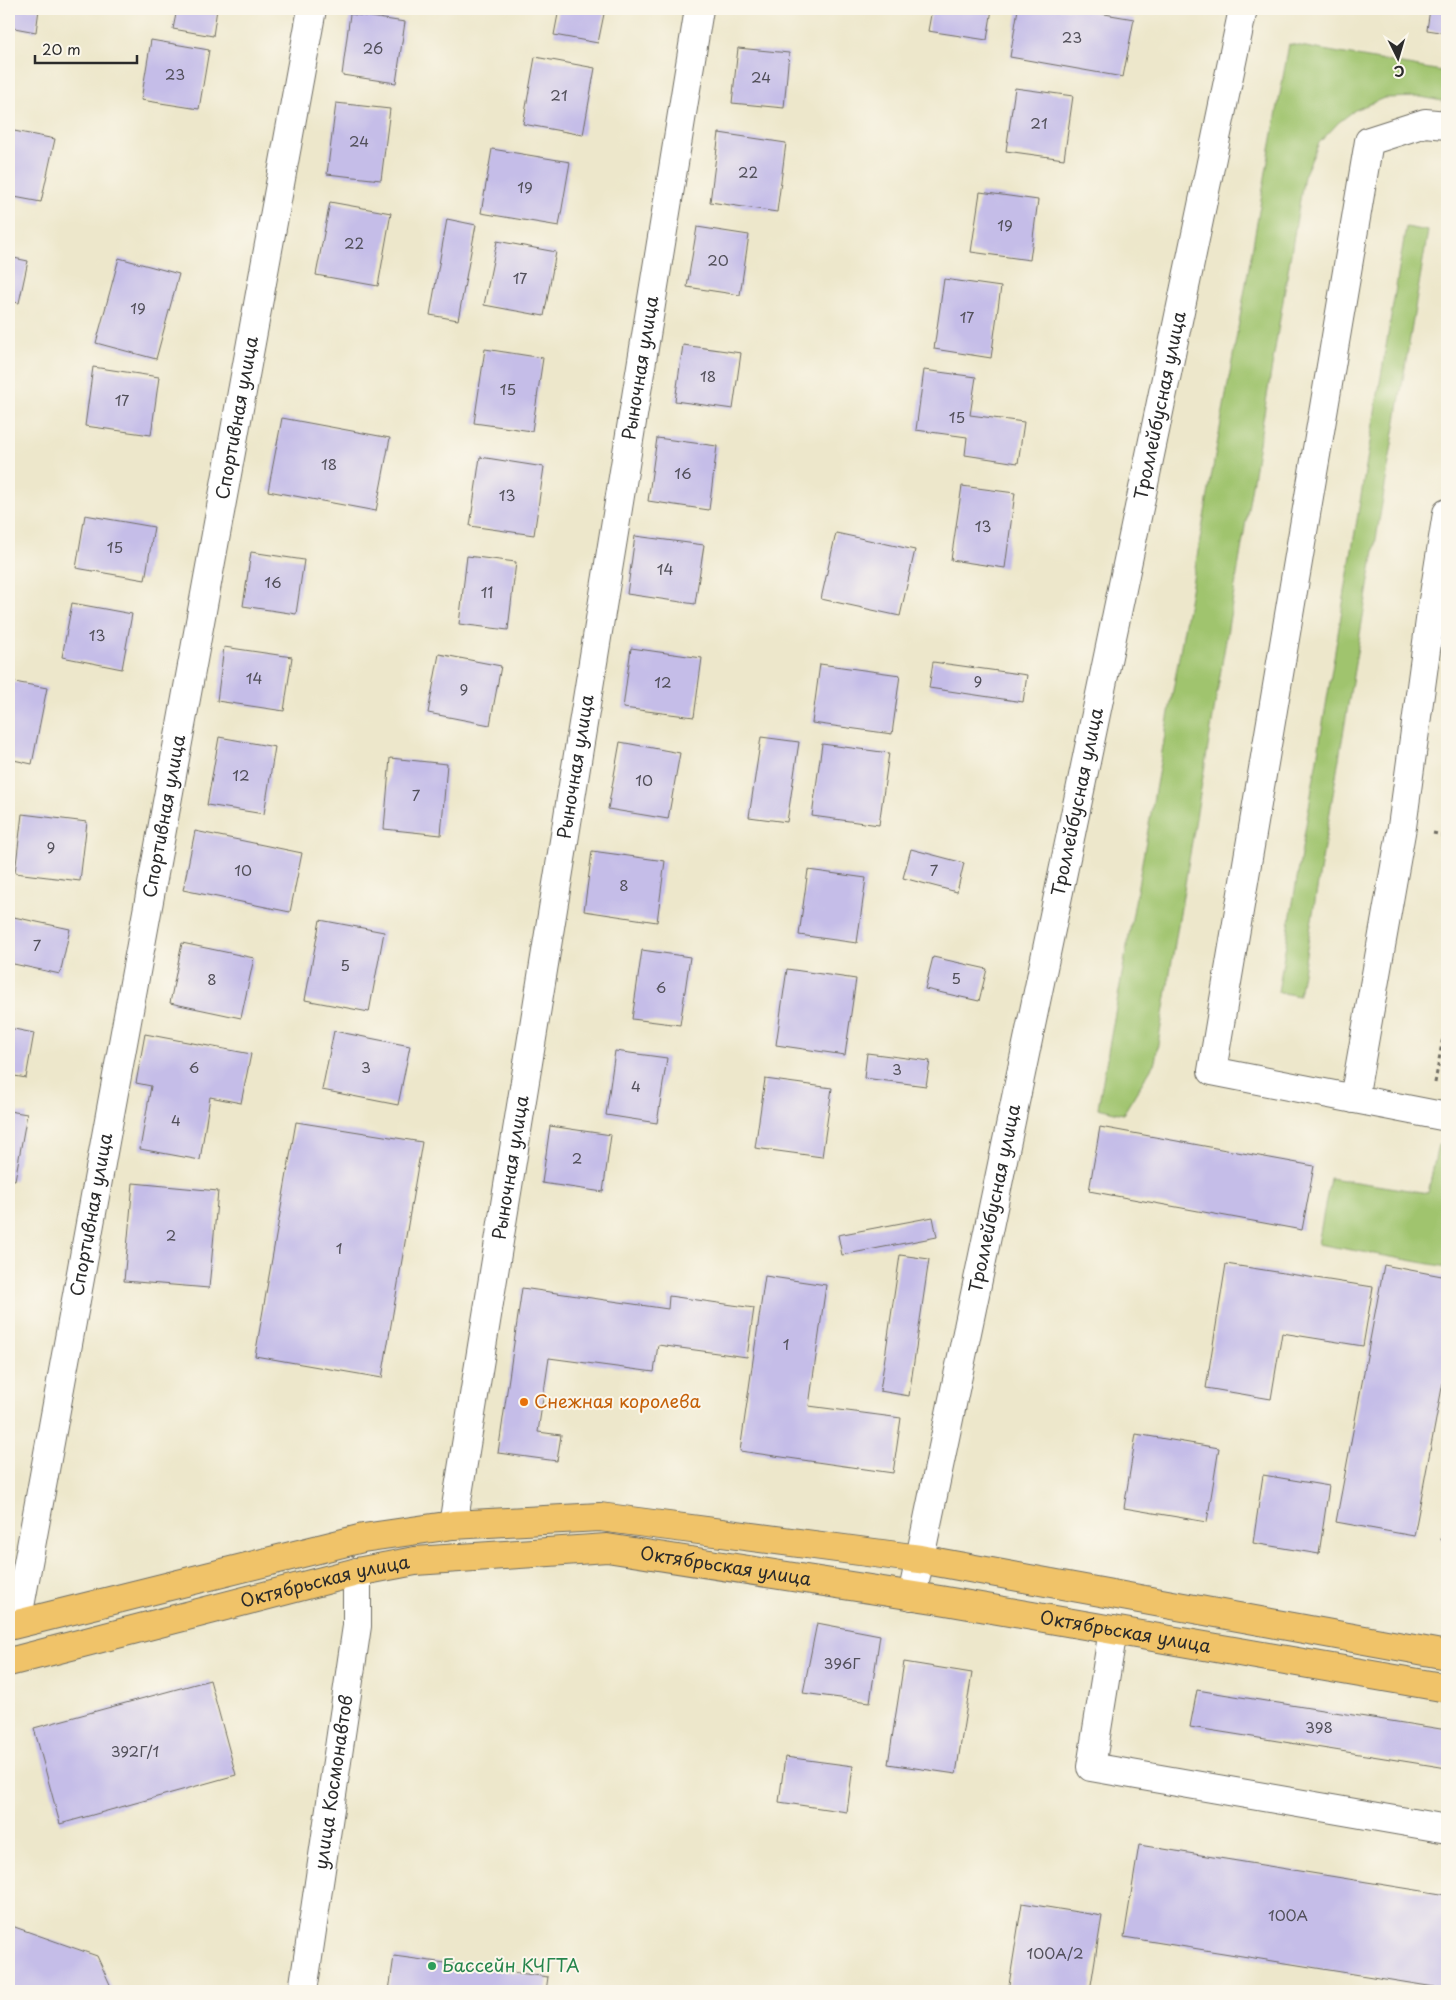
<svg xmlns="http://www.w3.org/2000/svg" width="1456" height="2000" viewBox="0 0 1456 2000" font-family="'Playpen Sans',sans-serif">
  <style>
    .green { fill: #a0c46e; stroke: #66784c }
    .building { fill: #c5bde8 }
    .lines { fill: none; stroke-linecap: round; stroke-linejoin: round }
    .minor-casing { stroke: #6f6d63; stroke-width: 30 }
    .major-casing { stroke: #6f6d63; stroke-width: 30 }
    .path { stroke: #6f6d63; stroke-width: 3; stroke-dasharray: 4 4; stroke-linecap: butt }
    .minor { stroke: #fff; stroke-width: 28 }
    .major { stroke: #f0c369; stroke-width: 28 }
    .food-dot { fill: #e8710a; stroke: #fbf7ec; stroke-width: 2 }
    .leisure-dot { fill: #2e9e5b; stroke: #fbf7ec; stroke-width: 2 }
    .labels { text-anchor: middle; stroke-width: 4; stroke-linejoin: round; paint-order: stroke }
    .number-label { font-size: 15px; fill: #52505a }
    .street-label { font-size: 18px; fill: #2b2b2b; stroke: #fbf7ec }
    .food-label { font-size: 18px; fill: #c56008; stroke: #fbf7ec; text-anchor: start }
    .leisure-label { font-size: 18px; fill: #27864d; stroke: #fbf7ec; text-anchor: start }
  </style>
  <rect width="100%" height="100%" fill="#fbf7ec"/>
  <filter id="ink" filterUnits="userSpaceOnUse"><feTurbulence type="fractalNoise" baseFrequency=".02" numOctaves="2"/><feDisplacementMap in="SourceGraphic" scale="10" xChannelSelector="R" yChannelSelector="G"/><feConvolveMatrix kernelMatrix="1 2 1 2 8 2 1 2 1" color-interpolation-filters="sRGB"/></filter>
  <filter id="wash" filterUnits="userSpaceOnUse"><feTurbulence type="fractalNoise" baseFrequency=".0096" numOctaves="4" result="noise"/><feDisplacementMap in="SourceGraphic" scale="20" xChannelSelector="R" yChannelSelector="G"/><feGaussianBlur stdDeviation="1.12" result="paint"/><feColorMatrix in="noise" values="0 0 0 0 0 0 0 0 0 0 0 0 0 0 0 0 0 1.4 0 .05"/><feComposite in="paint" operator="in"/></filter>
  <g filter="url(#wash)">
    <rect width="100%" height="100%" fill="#ede7cb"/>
    <path class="green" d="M1289,44L1447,72V102L1421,97L1384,98L1355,110L1339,122L1319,143L1304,176L1155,1062L1123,1114L1098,1108Z
      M1406,227L1428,231L1299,996L1278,992Z
      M1438,1145L1447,1146V1267L1318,1244L1330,1178L1428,1193Z"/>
    <g id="blocks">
      <path class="building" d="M9,9H39L36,32L9,27Z
        M177,9H217L213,36L173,29Z
        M559,9H605L598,43L554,35Z
        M773,9H794V13Z
        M932,9H992L987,40L928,31Z
        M1018,9H1075L1134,19L1123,77L1010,57Z
        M1430,9H1447V33L1427,30Z
        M350,14L405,22L396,83L342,75Z
        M151,40L209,50L199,109L141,100Z
        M738,48L789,53L784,108L732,103Z
        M535,57L595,68L583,135L523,124Z
        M1015,88L1073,96L1064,159L1006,151Z
        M336,103L390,109L381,180L327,174Z
        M9,130L55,139L41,202L9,196Z
        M719,133L786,143L777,212L710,202Z
        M492,149L570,162L559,226L481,213Z
        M980,192L1038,200L1030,260L971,252Z
        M330,202L391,213L378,286L316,275Z
        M447,219L476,225L458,320L430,315Z
        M697,227L749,235L740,295L687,287Z
        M497,241L556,252L544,316L484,305Z
        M9,257L28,261L19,303L9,301Z
        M119,258L179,274L156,359L96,343Z
        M944,279L1001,287L991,358L934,349Z
        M683,345L741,353L733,409L675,401Z
        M485,349L543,358L532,431L474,423Z
        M93,367L159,377L151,435L85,426Z
        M924,370L976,377L970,415L1024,422L1018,463L965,455L967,437L916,430Z
        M282,418L390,438L376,511L268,491Z
        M657,438L717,446L709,510L648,501Z
        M480,457L544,467L534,535L470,526Z
        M962,486L1015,493L1005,568L951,560Z
        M85,515L154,527L145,580L76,568Z
        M836,533L915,550L900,616L821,599Z
        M635,536L704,545L695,604L627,594Z
        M251,552L304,560L296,614L243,606Z
        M467,556L516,562L508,630L459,624Z
        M72,603L132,614L122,669L62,657Z
        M224,647L292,657L284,711L217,701Z
        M631,648L702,658L694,717L623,708Z
        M439,654L501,666L490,725L428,713Z
        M933,662L1027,675L1023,702L929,688Z
        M820,664L900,675L892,734L812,723Z
        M9,681L47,688L32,764L9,759Z
        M219,737L275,747L264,814L207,805Z
        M761,737L799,742L787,822L749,817Z
        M620,742L680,753L668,819L608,809Z
        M822,744L889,753L879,825L812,816Z
        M390,758L447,764L441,835L384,829Z
        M22,814L87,822L80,881L15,873Z
        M195,831L302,853L290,912L183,890Z
        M911,849L964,863L957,892L903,878Z
        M592,851L665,861L657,922L584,911Z
        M808,870L866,878L857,943L799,935Z
        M9,916L70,929L60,974L9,963Z
        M320,920L384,932L369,1012L305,1000Z
        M182,943L254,958L241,1018L170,1003Z
        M642,950L690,957L680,1025L632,1019Z
        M933,957L987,969L979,1001L925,989Z
        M787,969L856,979L845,1055L776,1045Z
        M9,1028L34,1033L26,1078L9,1075Z
        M334,1031L410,1046L398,1105L322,1090Z
        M145,1034L251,1054L241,1103L210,1097L200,1160L140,1149L151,1086L136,1083Z
        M615,1051L667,1058L657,1123L606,1115Z
        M867,1053L930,1061L926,1086L864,1078Z
        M765,1079L832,1088L822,1157L755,1148Z
        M9,1111L27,1114L15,1180L9,1179Z
        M296,1122L422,1142L382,1378L255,1356Z
        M550,1126L611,1135L603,1192L542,1183Z
        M1100,1127L1314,1166L1302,1230L1089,1191Z
        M133,1183L218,1191L209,1288L124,1281Z
        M933,1217L937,1237L842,1255L838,1235Z
        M900,1255L929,1259L909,1396L880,1391Z
        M1226,1264L1373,1287L1363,1346L1282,1333L1271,1399L1206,1388Z
        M1384,1265L1447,1277V1361L1414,1536L1336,1522Z
        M765,1276L826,1285L809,1406L901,1418L893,1473L740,1451Z
        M522,1288L668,1309L669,1296L754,1308L747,1357L658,1345L654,1372L549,1358L538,1432L561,1435L557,1461L498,1453Z
        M1136,1434L1219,1448L1207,1522L1124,1508Z
        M1263,1475L1329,1486L1319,1554L1253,1543Z
        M1446,1514H1447V1541L1441,1540Z
        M817,1623L880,1635L870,1702L803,1693Z
        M904,1662L972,1673L956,1774L888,1764Z
        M210,1680L236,1775L60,1824L34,1728Z
        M1197,1690L1447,1730V1768L1190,1727Z
        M785,1757L853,1766L847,1812L779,1802Z
        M1139,1845L1447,1895V1989L1124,1937Z
        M1022,1903L1102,1916L1090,1991H1008Z
        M9,1925L97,1956L113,1991H9Z
        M394,1956L548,1977L546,1991H389Z"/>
    </g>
  </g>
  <g filter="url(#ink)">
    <use href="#blocks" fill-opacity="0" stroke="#6f6d63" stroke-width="1"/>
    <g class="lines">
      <defs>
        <g id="minor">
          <path d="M1447,125L1425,123L1369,141L1212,1071L1447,1117"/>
          <path d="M1354,1099L1402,827L1431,613L1447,513"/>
          <path id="s1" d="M453,1525L699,9"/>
          <path id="s2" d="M912,1596L1243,9"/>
          <path id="s3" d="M17,1623L312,9"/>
          <path d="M1113,1630L1091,1767L1447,1829"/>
          <path id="s4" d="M303,1991L357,1626V1572"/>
        </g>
        <g id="major">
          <path d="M9,1626L363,1538L453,1525L600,1517L920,1559L1447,1655"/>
          <path id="s5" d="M9,1662L357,1572L415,1561L607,1548L940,1600L1447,1688"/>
        </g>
      </defs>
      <use href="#minor" class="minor-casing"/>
      <use href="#major" class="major-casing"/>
      <path class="path" d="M1433,833L1447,836
        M1435,1083L1447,1014"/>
      <use href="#minor" class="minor"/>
      <use href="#major" class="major"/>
    </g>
  </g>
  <circle class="food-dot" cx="524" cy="1402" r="5"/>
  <circle class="leisure-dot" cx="432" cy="1966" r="5"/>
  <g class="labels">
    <g class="number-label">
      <text x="1072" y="43">23</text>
      <text x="373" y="54">26</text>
      <text x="175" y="80">23</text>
      <text x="761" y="83">24</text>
      <text x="559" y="101">21</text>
      <text x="1039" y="129">21</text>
      <text x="359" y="147">24</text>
      <text x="748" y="178">22</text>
      <text x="525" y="193">19</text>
      <text x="1005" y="231">19</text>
      <text x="354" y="249">22</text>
      <text x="718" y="266">20</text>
      <text x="520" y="284">17</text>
      <text x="138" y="314">19</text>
      <text x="967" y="323">17</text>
      <text x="708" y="382">18</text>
      <text x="508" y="395">15</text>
      <text x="122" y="406">17</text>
      <text x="957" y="423">15</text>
      <text x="329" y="470">18</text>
      <text x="683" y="479">16</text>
      <text x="507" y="501">13</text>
      <text x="983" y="532">13</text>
      <text x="115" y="553">15</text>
      <text x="665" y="575">14</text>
      <text x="273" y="588">16</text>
      <text x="487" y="598">11</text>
      <text x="97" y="641">13</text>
      <text x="254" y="684">14</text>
      <text x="978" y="687">9</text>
      <text x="663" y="688">12</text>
      <text x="464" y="695">9</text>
      <text x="241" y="781">12</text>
      <text x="644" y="786">10</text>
      <text x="416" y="801">7</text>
      <text x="51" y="853">9</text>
      <text x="243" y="876">10</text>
      <text x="934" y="876">7</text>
      <text x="624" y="891">8</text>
      <text x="37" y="951">7</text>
      <text x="345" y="971">5</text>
      <text x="956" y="984">5</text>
      <text x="212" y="985">8</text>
      <text x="661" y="993">6</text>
      <text x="194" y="1073">6</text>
      <text x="366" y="1073">3</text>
      <text x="897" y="1075">3</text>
      <text x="636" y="1092">4</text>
      <text x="176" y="1126">4</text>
      <text x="577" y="1164">2</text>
      <text x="171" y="1241">2</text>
      <text x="339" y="1254">1</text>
      <text x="786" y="1350">1</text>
      <text x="842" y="1669">396Г</text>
      <text x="1319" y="1733">398</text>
      <text x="135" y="1757">392Г/1</text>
      <text x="1288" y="1921">100А</text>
      <text x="1055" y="1959">100А/2</text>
    </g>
    <g class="street-label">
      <text dy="6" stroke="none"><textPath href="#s1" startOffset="1172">Рыночная улица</textPath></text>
      <text dy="6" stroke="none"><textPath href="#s2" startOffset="1216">Троллейбусная улица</textPath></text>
      <text dy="6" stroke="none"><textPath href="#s3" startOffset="1225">Спортивная улица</textPath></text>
      <text dy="6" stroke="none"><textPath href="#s1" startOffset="768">Рыночная улица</textPath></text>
      <text dy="6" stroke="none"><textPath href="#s2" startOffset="811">Троллейбусная улица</textPath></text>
      <text dy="6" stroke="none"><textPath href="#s3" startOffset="820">Спортивная улица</textPath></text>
      <text dy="6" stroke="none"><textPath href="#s1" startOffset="362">Рыночная улица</textPath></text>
      <text dy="6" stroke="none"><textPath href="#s2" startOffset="406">Троллейбусная улица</textPath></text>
      <text dy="6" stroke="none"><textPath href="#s3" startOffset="415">Спортивная улица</textPath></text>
      <text dy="6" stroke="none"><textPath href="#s5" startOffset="731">Октябрьская улица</textPath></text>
      <text dy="6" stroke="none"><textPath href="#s5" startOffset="326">Октябрьская улица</textPath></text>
      <text dy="6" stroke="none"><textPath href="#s5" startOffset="1136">Октябрьская улица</textPath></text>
      <text dy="6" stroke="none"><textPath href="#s4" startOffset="211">улица Космонавтов</textPath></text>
    </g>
    <g class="food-label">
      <text x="534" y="1408">Снежная королева</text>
    </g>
    <g class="leisure-label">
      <text x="442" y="1972">Бассейн КЧГТА</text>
    </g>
  </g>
  <rect width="1456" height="2000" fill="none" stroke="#fbf7ec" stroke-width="30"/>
  <g transform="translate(1398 58) rotate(175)" stroke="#fbf7ec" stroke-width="4" paint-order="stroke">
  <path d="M0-4L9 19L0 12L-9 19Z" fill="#2b2b2b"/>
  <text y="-8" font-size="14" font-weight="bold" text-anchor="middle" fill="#2b2b2b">С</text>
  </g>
  <path d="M35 55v8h102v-8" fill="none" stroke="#2b2b2b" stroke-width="2.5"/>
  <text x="42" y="55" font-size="15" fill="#2b2b2b" stroke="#fbf7ec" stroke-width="4" paint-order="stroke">20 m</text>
</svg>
